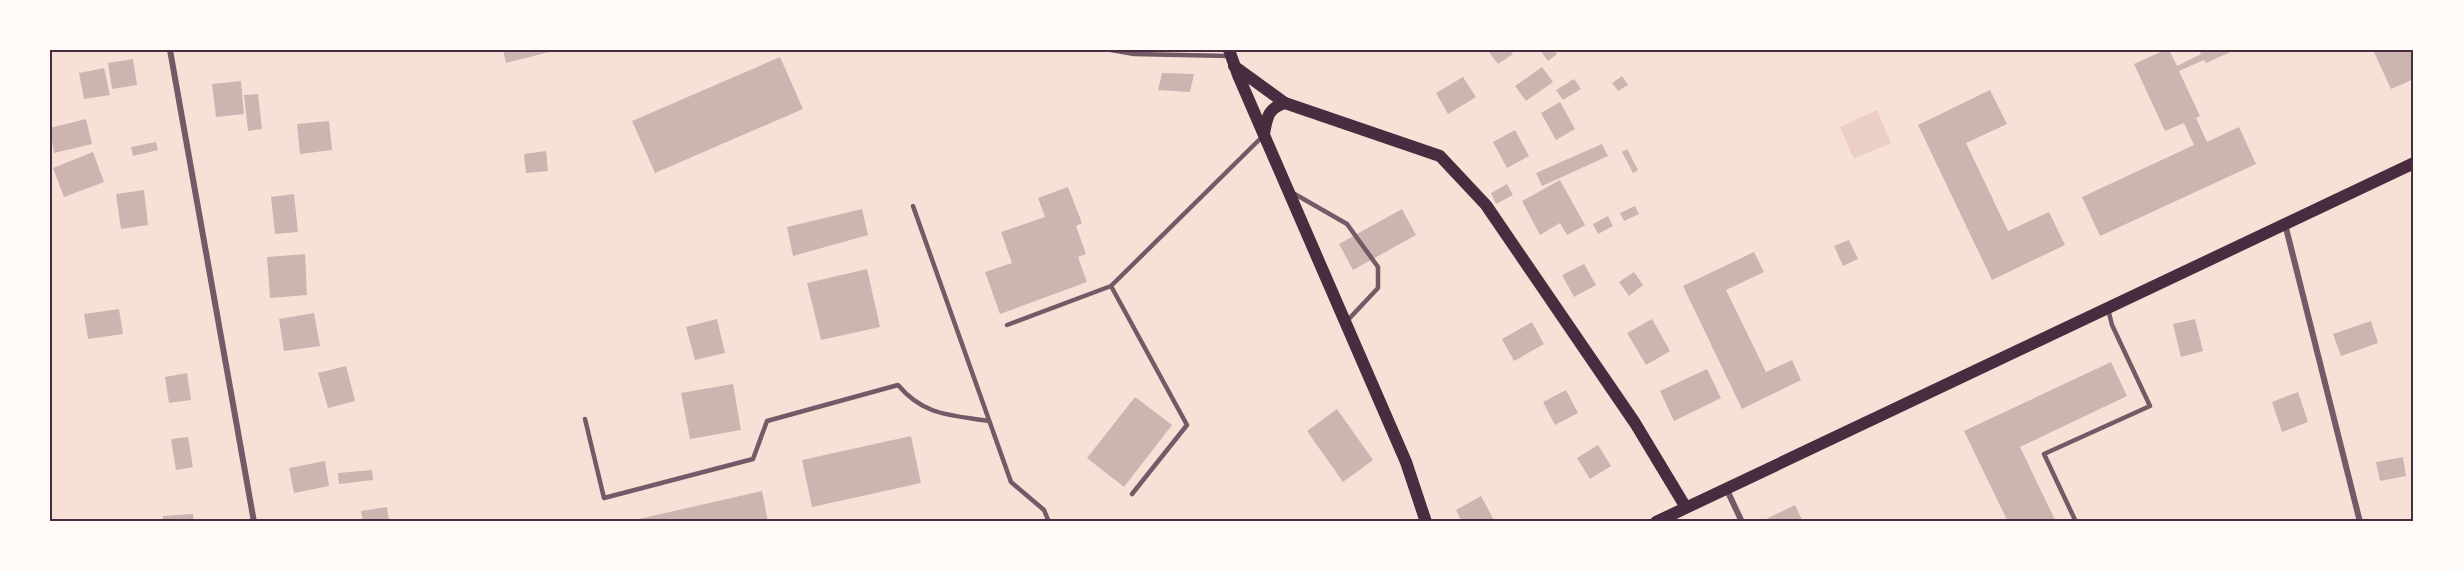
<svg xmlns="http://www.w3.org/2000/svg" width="2463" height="571" viewBox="0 0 2463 571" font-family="'Noto Sans',sans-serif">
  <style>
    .green { fill: #ebcfc5 }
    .building { fill: #ccb4b1 }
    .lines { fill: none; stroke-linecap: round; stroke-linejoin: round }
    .service { stroke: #755966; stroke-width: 4.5 }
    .minor { stroke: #755966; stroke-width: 6 }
    .secondary { stroke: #4a2c40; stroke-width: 12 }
    .neatline { fill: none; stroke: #4a2c40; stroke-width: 2 }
  </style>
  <rect width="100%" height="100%" fill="#f7e1d7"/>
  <path class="green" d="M1877,110L1891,143L1854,159L1840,127Z"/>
  <path class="building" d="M503,50H557L506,63Z
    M1492,50H1510L1513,54L1498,64L1489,52Z
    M1540,50H1554L1557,54L1548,61Z
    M2165,50H2169L2177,66L2201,54L2199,50H2235L2206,63L2204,60L2179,71L2200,116L2196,118L2207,142L2239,127L2256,164L2100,236L2082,197L2194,145L2184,123L2165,131L2134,64Z
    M2373,50H2414V79L2391,89Z
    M780,57L803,109L655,173L632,121Z
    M133,59L137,85L112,89L108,63Z
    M1542,67L1553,82L1526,101L1515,86Z
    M104,68L110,95L84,99L79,73Z
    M1162,73L1194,74L1190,92L1158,90Z
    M1622,76L1628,85L1618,91L1612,83Z
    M1463,77L1476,97L1448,114L1436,93Z
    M1574,79L1581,89L1563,100L1556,90Z
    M241,81L244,114L216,117L212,84Z
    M1990,90L2007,124L1966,143L2008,231L2049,212L2065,245L1992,280L1918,125Z
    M258,94L262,129L248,131L244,95Z
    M1560,102L1575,129L1556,140L1541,113Z
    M86,119L92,144L54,153L50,128Z
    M329,121L332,150L300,154L297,124Z
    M1515,130L1529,156L1507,168L1493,142Z
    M156,142L158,150L133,156L131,147Z
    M1602,144L1608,156L1542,186L1536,173Z
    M1627,149L1638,170L1633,173L1622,152Z
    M546,151L548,171L526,173L524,154Z
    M93,152L104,182L64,197L53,168Z
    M1560,180L1585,225L1567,235L1560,223L1540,235L1522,201Z
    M1507,184L1513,195L1496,204L1491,193Z
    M1068,187L1082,223L1076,226L1086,254L1078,257L1087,282L1000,314L985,272L1012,263L1001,232L1045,217L1038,198Z
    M144,190L148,225L121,229L116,194Z
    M294,194L298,232L275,234L271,197Z
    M1635,206L1639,214L1624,221L1620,213Z
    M862,209L868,235L793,256L787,227Z
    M1402,209L1416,235L1353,270L1339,244Z
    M1608,216L1613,226L1598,234L1593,224Z
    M1849,240L1858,259L1843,266L1834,246Z
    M1754,252L1764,272L1726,290L1766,372L1792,360L1801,380L1742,409L1683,286Z
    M305,254L307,295L270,298L267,257Z
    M1584,264L1596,285L1574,297L1562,275Z
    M867,269L880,327L821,340L807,283Z
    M1634,272L1643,285L1629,296L1619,282Z
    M119,309L123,334L88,339L84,314Z
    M314,313L320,346L284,351L279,319Z
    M717,319L725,353L695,360L686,327Z
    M1652,319L1670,351L1646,365L1627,333Z
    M2195,319L2203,351L2181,357L2173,324Z
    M2371,321L2378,343L2341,356L2333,334Z
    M1532,322L1544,344L1514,361L1502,339Z
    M2111,362L2127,396L2020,447L2056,522H2008L1964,431Z
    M346,366L355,401L328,408L318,373Z
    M1707,369L1721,398L1674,421L1660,391Z
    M187,373L191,400L169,403L165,377Z
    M733,384L741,430L690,439L681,393Z
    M1566,390L1578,413L1555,425L1543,402Z
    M2298,392L2308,422L2282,432L2272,402Z
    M1135,397L1172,425L1124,487L1087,458Z
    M1337,409L1373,460L1343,482L1307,431Z
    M911,436L921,483L812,507L802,460Z
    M188,437L193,467L176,470L171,439Z
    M1598,445L1611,466L1590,479L1577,458Z
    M2403,457L2406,476L2380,481L2376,462Z
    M325,461L329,486L294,493L289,468Z
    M372,470L373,480L339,484L338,473Z
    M762,491L768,522H631L630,521Z
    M1481,496L1495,522H1462L1456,510Z
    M1795,505L1803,522H1760Z
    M387,507L389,522H363L361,511Z
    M193,514L194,522H163V516Z"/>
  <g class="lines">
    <path class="service" d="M1111,50L1134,54L1229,56
      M1293,193L1347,224L1378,267V288L1346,322
      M913,206L1011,482L1044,510L1049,522
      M1111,286L1187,425L1132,494
      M1007,325L1111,286L1262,137
      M585,419L604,498L753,459L767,421L898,385C924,416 951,415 989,421
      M2076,522L2044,454L2150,406L2112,325L2108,309"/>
    <path class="minor" d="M170,50L254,522
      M2285,224L2360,522
      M1726,488L1742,522"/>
    <path class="secondary" d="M1229,50L1238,75L1406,462L1426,522
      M1234,66L1285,103L1440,156L1486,205L1635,423L1685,506
      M1264,134C1267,117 1268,108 1285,103
      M1656,522L2414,163"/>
  </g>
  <rect width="2463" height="571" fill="none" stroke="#fffaf5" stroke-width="102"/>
  <rect x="51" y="51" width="2361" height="469" class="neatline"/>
</svg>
